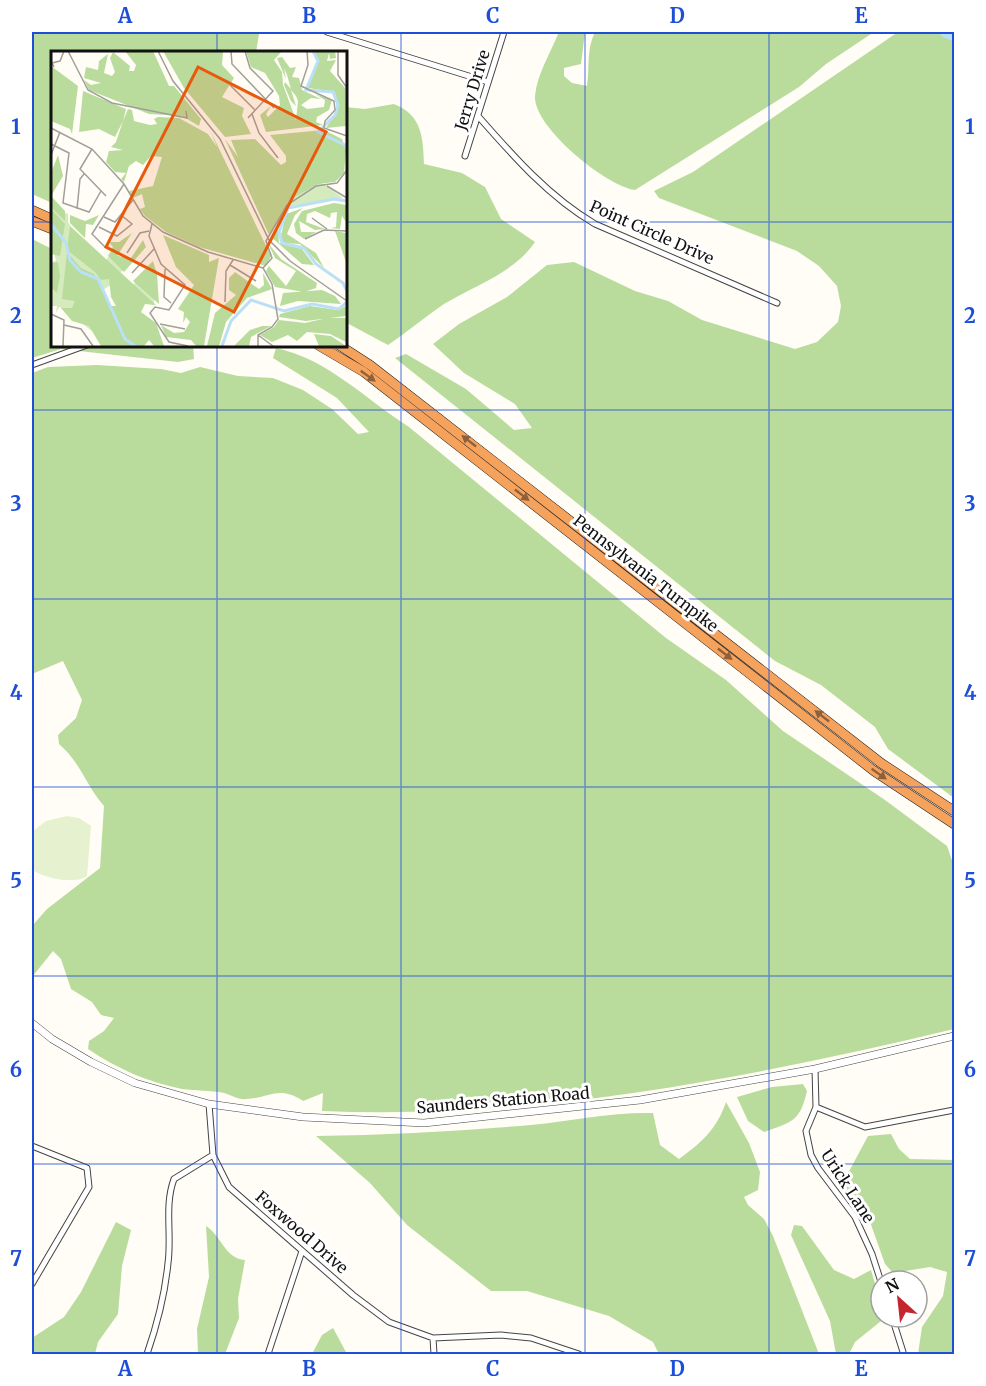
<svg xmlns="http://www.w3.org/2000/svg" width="986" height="1386" viewBox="0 0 986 1386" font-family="Merriweather,serif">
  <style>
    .forest { fill: #b9dc9c }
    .pitch { fill: #e6f2cf }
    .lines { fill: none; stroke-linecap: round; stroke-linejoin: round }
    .river { stroke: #b9e0f7; stroke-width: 12 }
    .minor-casing { stroke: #444; stroke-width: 7 }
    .tertiary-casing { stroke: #444; stroke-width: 8 }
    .motorway-casing { stroke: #222; stroke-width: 10 }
    .minor { stroke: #fff; stroke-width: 5 }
    .tertiary { stroke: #fff; stroke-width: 7 }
    .motorway { stroke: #f5a25d; stroke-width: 9 }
    .oneway { fill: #8e613b }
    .grid { fill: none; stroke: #1d4ed8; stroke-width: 1.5; stroke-opacity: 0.55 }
    .labels { text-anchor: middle; stroke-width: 6; stroke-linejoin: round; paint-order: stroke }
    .street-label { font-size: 16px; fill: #111; stroke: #fff }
    .inset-river { fill: none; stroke: #b9e0f7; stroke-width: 3 }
    .inset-road { fill: none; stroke: #a09f9a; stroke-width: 1.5 }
    .view { fill: #e8590c; fill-opacity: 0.15; stroke: #e8590c; stroke-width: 3 }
    .inset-edge { fill: none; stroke: #111; stroke-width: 3 }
    .neatline { fill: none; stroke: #1d4ed8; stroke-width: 2 }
    .grid-label { font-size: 20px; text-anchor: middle; font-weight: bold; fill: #1d4ed8 }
  </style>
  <rect width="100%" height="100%" fill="#fffdf5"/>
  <path class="forest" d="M32,32H259V34L256,52H52V203L32,194Z
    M559,32H585L581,64L564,68V76L572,83L587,86C590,67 586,51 595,32H874L826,64L799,87L635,190C606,186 533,127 535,96C537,74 551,52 559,32Z
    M898,32H954V798L888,749L875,727L821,685L775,661L395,358L406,354L466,389L514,430L532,428L515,404L464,373L433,344L459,324L507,297L547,265L574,262L635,291L668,301L702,320L795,349L817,342L838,322L841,306L837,286L819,266L797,251L659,198L654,191L693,172Z
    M394,104C422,115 423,137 424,164L462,173L485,187L501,219L535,242C514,273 475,285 444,304C425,317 407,332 388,345L345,322V107L365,109Z
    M32,239L52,249V345H193L194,359L178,362L61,349L32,358Z
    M276,348C328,359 365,399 409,427L666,638L726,680L783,731L885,800L947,846L954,866V1029C749,1078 534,1120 322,1111L323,1093L303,1101C279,1085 270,1098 246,1099C239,1100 231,1095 224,1093C210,1090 196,1091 182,1089C147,1082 118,1069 88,1049L89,1041L104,1031L114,1018L101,1015L92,1002L71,989L61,959L53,951L32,977V926L47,909L100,868L104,806C85,784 81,763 59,744L58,735L76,718L82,700L63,661L32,674V373L48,367L97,365L161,369L181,373L200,367L238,376L273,378L303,390L332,409L358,434L369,432L337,398L273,358Z
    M803,1084L807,1091C800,1121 793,1122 764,1132L748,1121L737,1097L772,1087Z
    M726,1102L749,1143L760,1172L758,1190L744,1197L748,1205L764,1219L773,1236L819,1354H659L653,1342L609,1316L527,1291H491L407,1225L370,1183L316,1136C388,1135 460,1131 531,1125C572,1121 612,1112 653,1113L660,1145L679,1159C701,1143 717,1129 726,1102Z
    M891,1134L899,1149L910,1159L954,1160V1354H918L922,1327L943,1296L947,1272L930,1267L893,1273L885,1264L869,1219L847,1195L846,1177L868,1136Z
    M116,1222L131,1230L122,1266L118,1314L98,1342L95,1354H35L32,1352V1338L64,1317L81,1292Z
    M794,1225L802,1226L834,1270L854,1279L871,1270L881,1304V1317H886L855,1342L849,1354H836L830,1321L791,1235Z
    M206,1226C222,1236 224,1258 245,1260L238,1299L239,1318L225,1354H198L197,1329L209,1277Z
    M333,1328L347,1354H312L322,1335Z"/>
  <path class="pitch" d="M67,816L79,818L91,826L87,876C76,885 41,878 32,869V832L46,821Z"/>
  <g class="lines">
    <path class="river" d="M946,32L954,35"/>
    <defs>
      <path id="minor" d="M327,32L488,82
        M478,116C513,156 549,197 595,224L777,303
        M465,156L504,32
        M32,365L87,345
        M815,1069L816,1107L806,1131L811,1155L818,1168L855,1217L872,1254L881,1282
        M209,1104L213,1155L229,1187L353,1295L389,1322L433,1338L501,1335L531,1338L579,1354
        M816,1107L865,1127L954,1110
        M32,1146L87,1168L89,1187L32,1284
        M892,1317L903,1352
        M433,1338L434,1354
        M147,1354C157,1325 165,1294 168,1263C172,1234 164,1206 174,1179L213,1155
        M268,1354L302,1251"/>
      <path id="tertiary" d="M32,1023L52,1039L91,1062L135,1083L209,1104L303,1117L424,1123L640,1100L815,1069L954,1036"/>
      <path id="motorway" d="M32,210L52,219
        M32,221L52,229
        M318,345L364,372L874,771L954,824
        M339,345L370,365L881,763L954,811"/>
    </defs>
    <use href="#minor" class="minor-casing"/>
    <use href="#tertiary" class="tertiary-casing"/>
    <use href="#motorway" class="motorway-casing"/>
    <use href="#minor" class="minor"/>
    <use href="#tertiary" class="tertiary"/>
    <use href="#motorway" class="motorway"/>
  </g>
  <defs><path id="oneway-solid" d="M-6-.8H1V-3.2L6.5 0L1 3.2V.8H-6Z" transform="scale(1.5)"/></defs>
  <g class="oneway">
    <use href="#oneway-solid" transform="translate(368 376) rotate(36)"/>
    <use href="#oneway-solid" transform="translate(469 441) rotate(-142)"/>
    <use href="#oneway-solid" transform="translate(522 495) rotate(38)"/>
    <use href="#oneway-solid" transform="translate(725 654) rotate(38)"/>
    <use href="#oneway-solid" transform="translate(822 716) rotate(-142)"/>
    <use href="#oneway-solid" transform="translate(879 774) rotate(35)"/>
  </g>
  <path class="grid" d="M217,32V52M401,32V1354M585,32V1354M769,32V1354M32,222H52M345,222H954M217,345V1354M32,410H954M32,599H954M32,787H954M32,976H954M32,1164H954"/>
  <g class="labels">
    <g class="street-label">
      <text transform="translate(472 90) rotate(-73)" y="6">Jerry Drive</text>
      <text transform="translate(652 232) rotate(24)" y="6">Point Circle Drive</text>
      <text transform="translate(646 573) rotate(38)" y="6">Pennsylvania Turnpike</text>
      <text transform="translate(503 1100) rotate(-5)" y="6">Saunders Station Road</text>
      <text transform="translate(848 1186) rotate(57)" y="6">Urick Lane</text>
      <text transform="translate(302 1232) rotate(41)" y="6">Foxwood Drive</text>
    </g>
  </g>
  <g transform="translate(51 51)">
    <rect width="296" height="296" fill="#fffdf5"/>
    <path d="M271,132L292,147L236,157L226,178L225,137ZM0,155L17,163V171L25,184L55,209L62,200L77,212L68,224L81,235L98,214L106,239L102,254L65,245L60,234L32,251L42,281L13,258L8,256L5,262L6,255H0V211L5,210L0,188Z" fill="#d5ebbd"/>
    <path d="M74,0H102L118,35H123L150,68L148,75L131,65L98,63L38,39L33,29L40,34L50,32L33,27L35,16L47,19L48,10L57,3L53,22L61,25L64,21L59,7L62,1L79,15L78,20H83L85,14ZM112,0H172L171,14L183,27L171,46L193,57L191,65L200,83L174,86L133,37ZM195,0L230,1L223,9L231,21L232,34L245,69L247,50L245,45L240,39L245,55L240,50L233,34L234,31L240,38L236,24L233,17L235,28L226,7L231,6L239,17L245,16L241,26L248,27L251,39L270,48L260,47L250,54L256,58L273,56L274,49L264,43L281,49L278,59L266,66L265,71L272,74L215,81L209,64L220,55L215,63L217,66L229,54L228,45L214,22L200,16ZM263,0H284L285,7L279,8L278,2L276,10L285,9L279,20L295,38V75L275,77L286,59L284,41L257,37L267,10ZM0,15L27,35L21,83L19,78L0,70ZM32,40L75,58L72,70L77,58L81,59L83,70L99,74L106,73L103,68L107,66L128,67L157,83L166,96L159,79L220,205L215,215L148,196L115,181L94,165L89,158L94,156L91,143L82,147L78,140L102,135L111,106L100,105L92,114L85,110L78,115L73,131L70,128L75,122L64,121L55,111L58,100L72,99L60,96L65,91L72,70L64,86L48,78L28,81ZM273,79L291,88L295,99L293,122L284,131L267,133L240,148L218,184L174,88L187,106L180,89L204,88L230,114L235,111V105L219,84ZM7,104L12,125L0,145L14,160V170L0,156V122ZM283,152L295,154V171L291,165L289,178L280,177L285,176L286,161L280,162L279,167L264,160L256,163L255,171L274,178L264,179L248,170L250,181H265L253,188L245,182L243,173L251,160ZM252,157L244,164L236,183L265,202L273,217L249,193L232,192L230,184L235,163ZM0,158L14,173L9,205L0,203ZM234,159L227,178L228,192L251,198L263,214L251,213L220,186ZM19,164L34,170L48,164L42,174L35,173L34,187L19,172ZM19,175L105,254L94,253L90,261L105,272L113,295H103L98,289L93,295H50L38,275L21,270L10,257H21L24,250L11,248L16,201L30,217L43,223L60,255H65L60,246L58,228L50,229L44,221L16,199ZM284,180L295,182V227V211ZM81,182L66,205L80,207L92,189L95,196L73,221L57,205L62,196L58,191H68ZM112,184L158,204V211L168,207L153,295H145L140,289L115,286L110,274L123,282L133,281L139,271L135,266L132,272L133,261L127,258L143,234L125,216ZM217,192L230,208L266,232L265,237L253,241L224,236L215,220L218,215L235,235L245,220L224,207ZM102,210L106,223L108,253L82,230ZM7,211L9,225L6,242L0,236V212ZM184,221L208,238L213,234L212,222L221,238L196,247L175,271L168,295H156L164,262L185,244L178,239V227ZM271,239L284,245L290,253L247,250L229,255L232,242ZM259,255L287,259L295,255V265L255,270L228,266L229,263ZM276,267H295V291L279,283L256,281L246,290L237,284L221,291L209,284L223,276L228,269L254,272ZM211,275H220L200,286L198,295H183L199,279ZM263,283L280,285L295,295H268Z" fill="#b9dc9c"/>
    <path class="inset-river" d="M262,0L267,10L255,39L282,41L287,54L284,64L267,81L296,95M296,150L283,148L237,157L228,181L231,192L253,197L265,213L292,232L296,240M0,173L15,192L19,209L30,221L47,228L74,288L84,295M171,295L180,270L200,249L233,260L261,253L288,258L296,251"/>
    <path class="inset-road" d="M17,0L37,39L61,52L136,67L135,60M107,0L122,30L169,88L218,189L239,210L296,250M180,0L181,13L223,57M194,0L199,17L222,40L197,67M256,0L257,14L250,35L283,50L284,59L274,70L273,77L296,85M287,0V24L296,37M3,16L1,12L9,10L13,0M179,34L204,59M201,63L208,82L227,107M0,77L41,98L73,133L92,165L112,181L157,201L212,217L221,233L227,268L221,276L207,284V295M0,93L18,102L12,152L38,161L50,140M41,98L29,118L55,145M0,104L9,81M276,135L296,147M26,158L29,128L33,123M53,166L64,171L82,149M261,167L276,178M101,173L98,185L110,213L134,234L118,259L104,256L99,262L118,291L137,295M48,176L66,185L81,173L70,164M254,188L273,179L296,180M54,196L41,183L73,133M76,202L89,182L98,180M179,214L205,230M212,217L221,207L215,190L236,154L265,135L286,132L296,119M114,218L113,246L120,252M81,222L103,198M174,251L175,220L182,209M0,263L13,269L12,295M109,273L134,278M13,274L30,278L42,295M207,284L222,295"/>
    <path class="view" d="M147,16L275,81L183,261L55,196Z"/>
    <rect width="296" height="296" class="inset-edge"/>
  </g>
  <rect width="986" height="1386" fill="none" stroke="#ffffff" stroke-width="66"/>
  <g transform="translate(899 1299) rotate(333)"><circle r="28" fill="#ffffff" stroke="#a0a0a0" stroke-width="1.5"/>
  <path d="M0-4.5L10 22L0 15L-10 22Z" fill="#c4262e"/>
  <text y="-9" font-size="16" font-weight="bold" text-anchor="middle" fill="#111111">N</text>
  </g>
  <rect x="33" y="33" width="920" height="1320" class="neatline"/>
  <g class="grid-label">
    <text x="125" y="23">A</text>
    <text x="309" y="23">B</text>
    <text x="493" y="23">C</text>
    <text x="677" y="23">D</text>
    <text x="861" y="23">E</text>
    <text x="16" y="134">1</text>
    <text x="970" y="134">1</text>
    <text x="16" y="323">2</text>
    <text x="970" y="323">2</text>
    <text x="16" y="511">3</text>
    <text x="970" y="511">3</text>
    <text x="16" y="700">4</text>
    <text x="970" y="700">4</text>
    <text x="16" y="888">5</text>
    <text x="970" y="888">5</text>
    <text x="16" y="1077">6</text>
    <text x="970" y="1077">6</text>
    <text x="16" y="1266">7</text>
    <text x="970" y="1266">7</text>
    <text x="125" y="1376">A</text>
    <text x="309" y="1376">B</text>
    <text x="493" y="1376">C</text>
    <text x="677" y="1376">D</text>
    <text x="861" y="1376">E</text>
  </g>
</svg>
